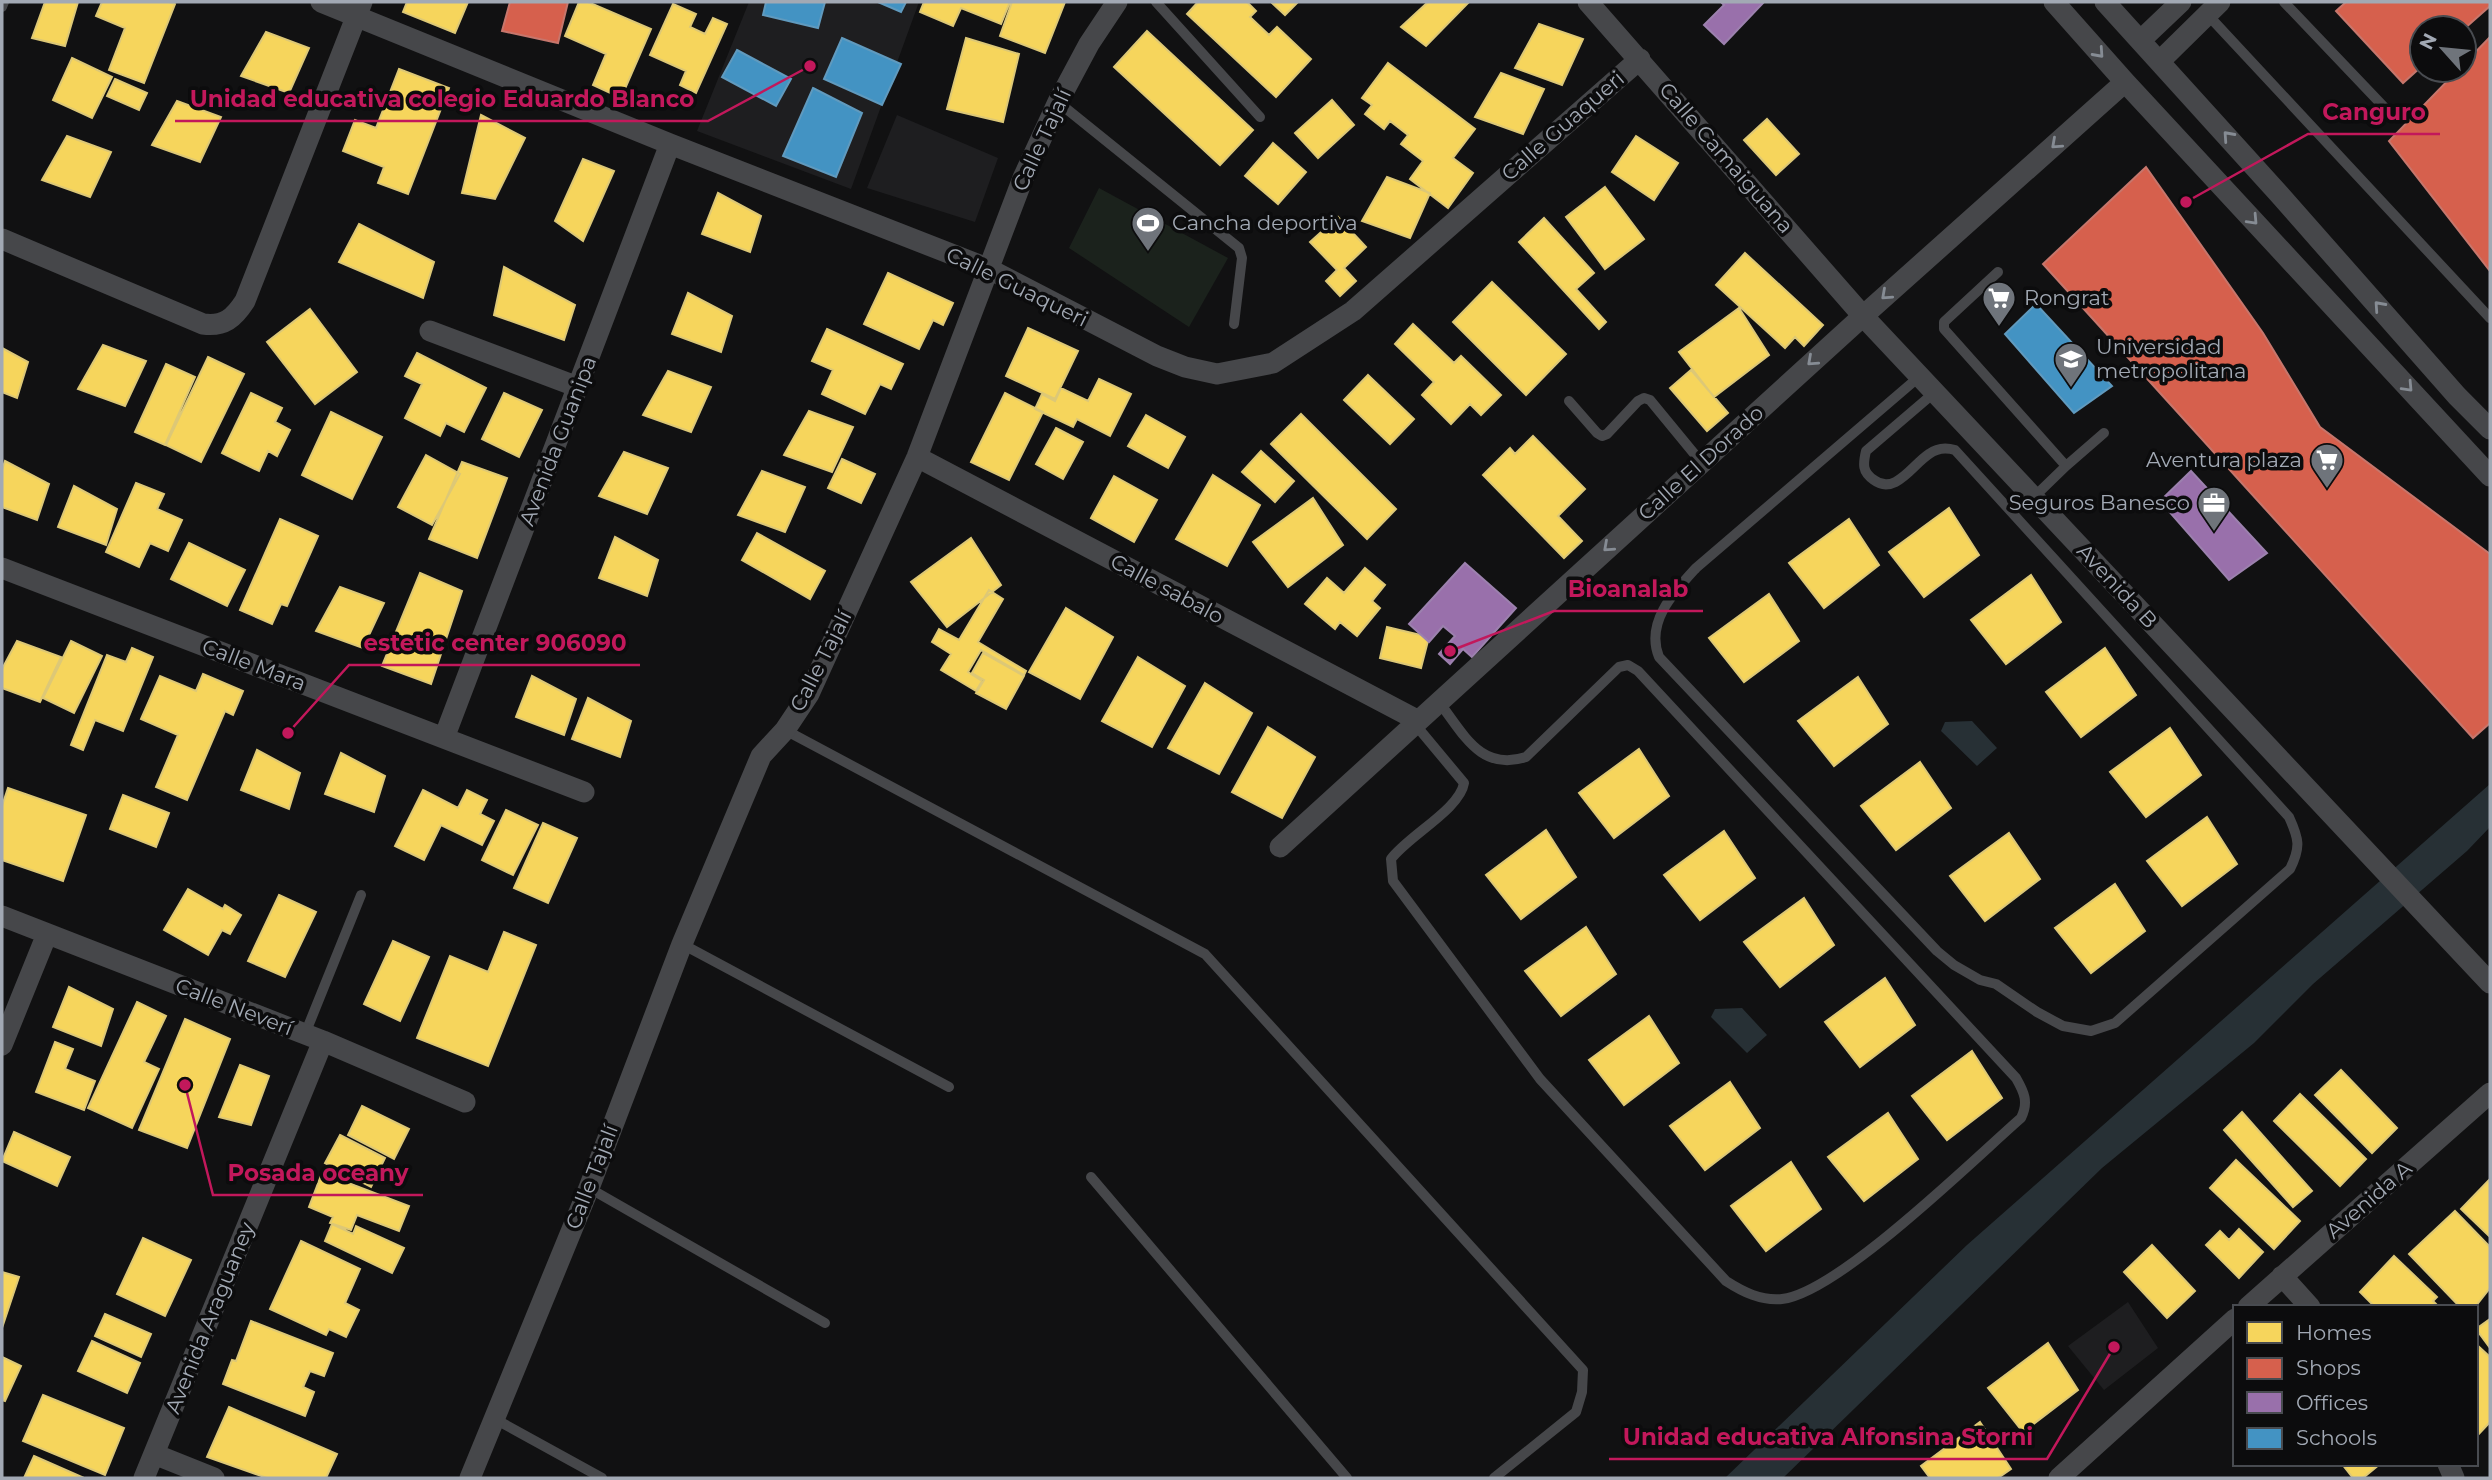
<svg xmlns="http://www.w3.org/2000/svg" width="2492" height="1480" viewBox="0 0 2492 1480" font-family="Montserrat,sans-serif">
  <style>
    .built { fill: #1e1e20 }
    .green { fill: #1b221c }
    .water { fill: #273035 }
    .homes { fill: #f6d55c; stroke: #ddc876; stroke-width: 2 }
    .shops { fill: #d6604d; stroke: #c6766c; stroke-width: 2 }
    .offices { fill: #9970ab; stroke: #9c81ae; stroke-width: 2 }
    .schools { fill: #4393c3; stroke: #609abe; stroke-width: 2 }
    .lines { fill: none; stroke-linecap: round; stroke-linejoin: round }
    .lane { stroke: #46474a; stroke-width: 10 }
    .street { stroke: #46474a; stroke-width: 21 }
    .oneway { stroke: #868c94 }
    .labels { text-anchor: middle; stroke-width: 7; stroke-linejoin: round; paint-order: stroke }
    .street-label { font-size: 21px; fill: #a2a9b4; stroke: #0c0c0d }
    .poi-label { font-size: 21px; fill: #a2a9b4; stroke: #0c0c0d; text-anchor: start }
    .leader { fill: none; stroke: #c2185b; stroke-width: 2.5 }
    .callout-dot { fill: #c2185b; stroke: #0c0c0d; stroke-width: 2.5 }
    .callout-label { font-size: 23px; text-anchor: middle; font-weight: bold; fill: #c2185b; stroke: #0c0c0d; stroke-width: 7; stroke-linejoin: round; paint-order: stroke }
  </style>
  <rect width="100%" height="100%" fill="#111112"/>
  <path class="built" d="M749,2H919L851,189L697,131Z
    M897,115L998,158L975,222L867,188Z
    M2128,1302L2158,1348L2104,1390L2068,1346Z"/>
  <path class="green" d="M1099,188L1228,258L1189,327L1069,248Z"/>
  <path class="water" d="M1972,721L1997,748L1977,766L1941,731L1945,722Z
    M2490,784V827L2467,851L2313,984L2254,1043L2102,1168L1783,1478H1725L1967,1245Z
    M1742,1008L1767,1035L1747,1053L1711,1017L1715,1009Z"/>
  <path class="homes" d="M45,2H78L65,46L32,38Z
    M102,2H169L175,4L144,83L109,70L125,28L96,16Z
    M407,2H468L455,33L403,12Z
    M579,2H588L651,29L621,98L593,85L606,54L565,36Z
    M924,2H1010L1001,24L961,8L953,26L920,12Z
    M1012,2H1065L1045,53L1000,36Z
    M1198,2H1247L1256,11L1250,17L1269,35L1277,27L1311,59L1276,97L1187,14Z
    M1271,2H1298L1285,15Z
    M1428,2H1469L1426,46L1401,27Z
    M673,4L696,14L690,27L705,34L713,18L727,24L696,93L680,85L686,71L650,55Z
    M1539,24L1583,39L1562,85L1515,68Z
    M1147,31L1253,130L1220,165L1114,67Z
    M266,32L309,48L289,93L241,76Z
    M966,38L1019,54L1003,122L947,109Z
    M72,58L112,77L92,118L53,100Z
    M1388,63L1475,129L1453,158L1473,173L1448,208L1410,179L1423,161L1401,144L1408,135L1390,121L1384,129L1365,114L1372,105L1362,98Z
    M399,69L449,88L408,194L378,183L384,167L343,151L355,120L376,128Z
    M1501,73L1544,89L1523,134L1475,117Z
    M115,79L147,93L139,110L107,96Z
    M1332,100L1354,125L1318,158L1295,133Z
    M177,101L221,117L200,162L152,145Z
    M481,115L525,138L495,199L462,193Z
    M1767,119L1799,154L1776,175L1744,140Z
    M67,136L111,152L90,197L42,180Z
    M1636,136L1678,163L1654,200L1612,172Z
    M1273,143L1306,172L1278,204L1245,176Z
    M583,159L614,171L583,241L555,221Z
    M1387,177L1430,193L1410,238L1362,221Z
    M1605,187L1644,239L1605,269L1566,217Z
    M718,193L761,216L750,252L702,234Z
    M1338,217L1366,247L1344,268L1356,281L1340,296L1326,281L1337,270L1310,242Z
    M1544,218L1594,273L1576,289L1606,322L1599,329L1519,242Z
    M359,224L434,262L423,298L339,262Z
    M1745,253L1823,325L1804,346L1795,337L1785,348L1716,285Z
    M504,267L575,305L564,340L494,315Z
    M888,273L953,303L943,325L933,320L919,349L864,324Z
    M1492,282L1566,354L1526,395L1453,322Z
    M688,293L732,316L721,352L672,334Z
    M1739,308L1769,355L1714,397L1679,352Z
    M310,309L357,372L315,404L267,342Z
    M1413,324L1454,363L1461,356L1501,395L1481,415L1470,404L1451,424L1422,395L1434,382L1395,344Z
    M1028,328L1078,351L1055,399L1006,376Z
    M827,329L903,364L891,389L880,384L865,414L822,394L833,370L812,361Z
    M103,345L146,361L125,406L78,389Z
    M2,348L28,362L17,398L2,392Z
    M417,353L486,388L464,432L446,423L440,436L405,418L422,384L405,376Z
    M208,357L244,374L201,462L166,445Z
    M166,364L195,377L165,445L135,432Z
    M1691,370L1728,413L1707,431L1670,388Z
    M668,371L711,387L691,432L643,415Z
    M1368,375L1414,419L1390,444L1344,400Z
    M1099,379L1131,394L1110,436L1077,419L1073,427L1035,409L1042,394L1055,401L1061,388L1088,401Z
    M251,393L282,408L275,422L290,430L277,456L268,451L259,471L222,453Z
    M504,393L542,410L519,457L482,439Z
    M1005,393L1043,412L1009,480L971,462Z
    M809,411L853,427L832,472L784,455Z
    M331,412L382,437L352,499L302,475Z
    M1301,414L1396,509L1367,539L1271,444Z
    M1146,415L1185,437L1168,468L1128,446Z
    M1056,428L1083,442L1063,479L1036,464Z
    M1533,436L1585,489L1558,516L1582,541L1564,558L1483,475L1510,448L1515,454Z
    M1261,451L1294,481L1275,502L1242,472Z
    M624,452L668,468L647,514L599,496Z
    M426,455L460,474L432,525L398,507Z
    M842,459L875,474L861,503L828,488Z
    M5,461L49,484L37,520L2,507V470Z
    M462,462L507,478L477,558L429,539Z
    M762,471L805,487L785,532L738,515Z
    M1213,475L1260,505L1227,566L1176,539Z
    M1114,476L1157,500L1134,542L1091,518Z
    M136,483L164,494L157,509L182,520L168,551L150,543L139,567L106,552Z
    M74,486L117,509L106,545L58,527Z
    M1313,498L1343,545L1288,587L1253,542Z
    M1949,508L1979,555L1924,597L1889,552Z
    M280,519L318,536L287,606L281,604L272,624L240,610Z
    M1849,519L1879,565L1824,608L1789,563Z
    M757,533L825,571L810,599L742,560Z
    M615,537L658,560L647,596L599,578Z
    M971,538L1001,585L947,627L911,582Z
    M189,543L245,570L227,606L171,579Z
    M1365,568L1385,585L1372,601L1380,608L1357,636L1340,622L1335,629L1305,604L1327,578L1344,593Z
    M420,573L462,591L431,684L382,666Z
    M2031,575L2061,622L2006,664L1971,620Z
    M340,587L384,603L363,648L316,631Z
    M989,590L1003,599L978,642L1026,671L1024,675L981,650L968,672L982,681L976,691L941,670L951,654L932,642L939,629L959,640Z
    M1769,594L1799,641L1744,682L1709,638Z
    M1066,608L1113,637L1080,699L1029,672Z
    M1387,627L1429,637L1421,668L1380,658Z
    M17,641L61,657L40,702L2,688V669Z
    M71,641L102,656L74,713L43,698Z
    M132,648L153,657L123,731L95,720L83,750L71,745L107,655L126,662Z
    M2105,648L2136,695L2081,737L2046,692Z
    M983,653L1024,676L1006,709L976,693L984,680L972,673Z
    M1138,657L1185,686L1152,747L1102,721Z
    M203,674L243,691L233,715L225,711L187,800L156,787L178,735L141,719L160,676L196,691Z
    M532,676L576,699L564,735L516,717Z
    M1858,677L1888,724L1834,766L1798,721Z
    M1205,683L1252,713L1219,774L1168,748Z
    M588,698L631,721L620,757L572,739Z
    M1268,727L1315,757L1282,818L1232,792Z
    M2170,728L2201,775L2146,817L2110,772Z
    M1639,749L1669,796L1614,838L1579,793Z
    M257,750L300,773L289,809L241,790Z
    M341,753L385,776L374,812L325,794Z
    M1920,762L1951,808L1896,850L1861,806Z
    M8,788L86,815L63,881L2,860V806Z
    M423,790L458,808L467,790L487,800L480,814L494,821L482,845L441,825L424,860L395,846Z
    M123,795L169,813L156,847L110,829Z
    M506,810L538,825L513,875L482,860Z
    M2207,817L2237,864L2182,906L2147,861Z
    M543,823L577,838L548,903L514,888Z
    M1546,830L1576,877L1521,919L1486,875Z
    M1724,831L1755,878L1700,920L1664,875Z
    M2009,833L2040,879L1985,921L1950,876Z
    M2115,884L2145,931L2091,973L2055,928Z
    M188,889L223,909L225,905L241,915L230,934L222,930L208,955L164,930Z
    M279,895L316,912L285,977L248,961Z
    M1804,898L1834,945L1780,987L1744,942Z
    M1586,927L1616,974L1561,1016L1525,971Z
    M504,932L536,945L488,1066L417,1038L450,956L488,972Z
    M393,941L429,957L400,1021L364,1004Z
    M1885,978L1915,1025L1860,1067L1825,1022Z
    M69,987L113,1009L101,1046L53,1027Z
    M137,1002L166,1016L144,1062L159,1069L132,1128L88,1108Z
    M1649,1016L1679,1063L1624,1105L1589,1060Z
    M185,1019L230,1039L187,1148L139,1130Z
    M55,1042L73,1049L65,1069L95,1081L84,1110L36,1092Z
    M1972,1051L2002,1098L1947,1140L1912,1096Z
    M240,1065L269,1076L251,1125L219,1117Z
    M2341,1070L2397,1128L2372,1153L2315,1095Z
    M1730,1082L1760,1128L1705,1170L1670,1126Z
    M2300,1094L2366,1159L2340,1186L2274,1121Z
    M362,1106L409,1129L394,1159L348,1135Z
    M2242,1112L2312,1191L2293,1207L2224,1130Z
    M1888,1113L1918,1159L1864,1201L1828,1157Z
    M14,1132L70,1157L57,1186L2,1161Z
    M340,1135L385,1158L371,1187L325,1163Z
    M2236,1160L2300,1221L2274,1249L2210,1188Z
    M1791,1162L1821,1209L1766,1251L1731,1206Z
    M322,1173L409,1206L399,1231L357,1215L351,1230L330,1223L333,1217L309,1207Z
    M2490,1179V1237L2461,1209Z
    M2455,1211L2490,1247V1288L2475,1307H2460L2409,1254Z
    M332,1224L353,1234L356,1226L404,1248L392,1273L325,1241Z
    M2239,1229L2263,1252L2239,1278L2206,1245L2220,1231L2229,1240Z
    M143,1238L191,1260L165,1316L117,1294Z
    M301,1241L360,1269L345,1303L359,1310L346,1337L329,1329L326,1335L270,1309Z
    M2152,1245L2195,1291L2167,1318L2124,1272Z
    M2394,1256L2437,1297L2433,1301L2439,1307H2375L2360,1292Z
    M2,1272L19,1277L2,1328Z
    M105,1314L151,1334L141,1357L95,1336Z
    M2490,1319V1348L2476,1329Z
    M251,1321L333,1353L324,1376L310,1371L303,1387L314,1392L305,1416L223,1384L232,1360L236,1361Z
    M92,1341L140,1363L127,1393L78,1371Z
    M2048,1343L2078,1390L2023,1432L1988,1388Z
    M2476,1344L2490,1357V1422L2476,1437Z
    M2,1357L21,1366L5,1401L2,1400Z
    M43,1395L124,1428L105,1475L23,1441Z
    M229,1407L337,1454L326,1478H267L207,1457Z
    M1980,1422L2011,1469L1998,1478H1930L1921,1466Z
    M34,1456L84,1478H24Z
    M2342,1464H2380L2363,1478H2353Z"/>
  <path class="shops" d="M510,2H568L558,43L502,31Z
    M2346,2H2490V6L2464,29L2422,28V66L2403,83L2336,11Z
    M2490,37V271L2389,141L2458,70H2464V64Z
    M2146,167L2263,333L2320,427L2490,554V723L2473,738L2043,264Z"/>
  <path class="offices" d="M1721,2H1764L1724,44L1704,25L1724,5Z
    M2191,471L2267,553L2229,580L2160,501Z
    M1465,563L1516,608L1472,657L1463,649L1450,664L1439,654L1455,636L1443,626L1429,642L1409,624Z"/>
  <path class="schools" d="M766,2H825L818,28L763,15Z
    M878,2H906L901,12Z
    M842,38L901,64L882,105L824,79Z
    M737,50L791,79L776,106L722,77Z
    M813,88L862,113L836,177L783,156Z
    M2036,304L2112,386L2074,413L2005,334Z"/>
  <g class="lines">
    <path class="lane" d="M1156,2L1260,117
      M2284,2L2384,107
      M2,7L4,2
      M2207,14L2490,318
      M1058,102L1239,248L1242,258L1234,324
      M1998,272L1944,322V329L2066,466L2034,497
      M1920,376L1696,568C1674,592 1645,622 1659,657L1937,951L1954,965L1980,980L1996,984L2037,1012L2063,1026L2091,1031L2115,1023L2290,869C2301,847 2299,839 2289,817L1955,450C1945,447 1937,448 1929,454C1913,464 1895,496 1874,480C1862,472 1863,464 1866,451L1935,392
      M1569,401L1597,433L1602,436L1607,434L1638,401L1644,398L1650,400L1701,462
      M2066,466L2104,433
      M1414,723L1464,783C1460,809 1408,836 1391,859L1393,881L1540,1079L1726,1281C1743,1292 1761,1301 1782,1299C1838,1293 1974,1159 2021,1118C2029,1102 2024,1092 2016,1078L1638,671L1628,665L1619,667L1526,757C1479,772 1463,732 1438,701
      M785,730L1205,954L1583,1370L1582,1392L1576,1412L1494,1478
      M682,944L949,1087
      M305,1034L361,895
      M1091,1177L1347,1478
      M589,1188L825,1323
      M495,1419L602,1478"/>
    <path class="street" d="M321,2L670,144L987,268L1157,356L1185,367L1217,374L1273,363L1353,311L1640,59
      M1588,2L1863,316L2490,983
      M2054,2L2125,82L2490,476
      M2105,2L2279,194L2457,396L2490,429
      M2141,40L2181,2
      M2160,61L2220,2
      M2,239L203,324C224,327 234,318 245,301L362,2
      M430,331L578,387
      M917,457L1417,720
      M2,568L584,792
      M444,738L670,144
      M1280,847L1863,316L2125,82
      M2,916L323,1041L465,1102
      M2,1045L47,934
      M2282,1276L2310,1307
      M2248,1307L2490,1093
      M154,1454L214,1478
      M2448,1464L2454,1478
      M144,1478L323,1041
      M470,1478L589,1188L682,944L761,756L785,730L809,694L917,457L1023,178L1058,102L1089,44L1117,2
      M2059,1478L2235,1319"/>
  </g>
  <defs><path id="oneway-chevron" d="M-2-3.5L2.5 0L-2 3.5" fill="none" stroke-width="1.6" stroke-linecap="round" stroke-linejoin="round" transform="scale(1.75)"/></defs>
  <g class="oneway">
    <use href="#oneway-chevron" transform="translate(2099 53) rotate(48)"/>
    <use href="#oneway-chevron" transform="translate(2228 136) rotate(-132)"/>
    <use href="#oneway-chevron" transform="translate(2056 144) rotate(138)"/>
    <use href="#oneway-chevron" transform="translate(2253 220) rotate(47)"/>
    <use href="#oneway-chevron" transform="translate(1886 295) rotate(138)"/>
    <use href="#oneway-chevron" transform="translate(2379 306) rotate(-132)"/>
    <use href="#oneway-chevron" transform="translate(1812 361) rotate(138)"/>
    <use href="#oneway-chevron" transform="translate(2408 387) rotate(47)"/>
    <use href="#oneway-chevron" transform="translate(1608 547) rotate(138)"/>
  </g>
  <defs>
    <symbol id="stadium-pin" viewBox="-11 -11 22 30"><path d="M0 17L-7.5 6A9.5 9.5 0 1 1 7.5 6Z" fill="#6f747b" stroke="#0c0c0d"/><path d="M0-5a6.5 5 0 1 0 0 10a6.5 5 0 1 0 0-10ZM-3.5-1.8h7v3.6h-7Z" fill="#fff"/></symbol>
    <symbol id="supermarket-pin" viewBox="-11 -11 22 30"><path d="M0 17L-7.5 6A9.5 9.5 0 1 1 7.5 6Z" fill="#6f747b" stroke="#0c0c0d"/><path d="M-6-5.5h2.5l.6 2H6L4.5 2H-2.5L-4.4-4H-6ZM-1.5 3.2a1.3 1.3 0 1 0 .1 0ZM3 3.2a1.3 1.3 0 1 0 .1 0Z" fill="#fff"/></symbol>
    <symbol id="university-pin" viewBox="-11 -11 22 30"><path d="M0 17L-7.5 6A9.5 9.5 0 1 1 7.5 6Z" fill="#6f747b" stroke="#0c0c0d"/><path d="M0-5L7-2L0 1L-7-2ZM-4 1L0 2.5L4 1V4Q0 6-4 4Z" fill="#fff"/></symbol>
    <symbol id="office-pin" viewBox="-11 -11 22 30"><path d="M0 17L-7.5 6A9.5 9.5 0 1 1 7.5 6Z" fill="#6f747b" stroke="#0c0c0d"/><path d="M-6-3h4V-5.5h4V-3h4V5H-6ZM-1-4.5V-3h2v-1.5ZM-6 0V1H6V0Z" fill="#fff"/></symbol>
  </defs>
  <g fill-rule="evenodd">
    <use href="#stadium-pin" x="1129" y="204" width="38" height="52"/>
    <use href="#supermarket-pin" x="1980" y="279" width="38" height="52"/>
    <use href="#university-pin" x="2052" y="340" width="38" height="52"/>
    <use href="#supermarket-pin" x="2308" y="441" width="38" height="52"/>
    <use href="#office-pin" x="2195" y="484" width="38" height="52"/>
  </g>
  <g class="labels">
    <g class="street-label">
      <text transform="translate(1563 126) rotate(-41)" y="7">Calle Guaqueri</text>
      <text transform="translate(1042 140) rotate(-65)" y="7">Calle Tajalí</text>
      <text transform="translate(1726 158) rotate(49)" y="7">Calle Camaiguana</text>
      <text transform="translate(1017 287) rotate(26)" y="7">Calle Guaqueri</text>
      <text transform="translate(558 441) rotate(-69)" y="7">Avenida Guanipa</text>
      <text transform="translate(1701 463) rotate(-42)" y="7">Calle El Dorado</text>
      <text transform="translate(2117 586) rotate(47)" y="7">Avenida B</text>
      <text transform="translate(1167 589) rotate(28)" y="7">Calle sabalo</text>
      <text transform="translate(821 661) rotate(-63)" y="7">Calle Tajalí</text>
      <text transform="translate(254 665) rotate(21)" y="7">Calle Mara</text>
      <text transform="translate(234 1007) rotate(21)" y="7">Calle Neverí</text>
      <text transform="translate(592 1177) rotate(-69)" y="7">Calle Tajalí</text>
      <text transform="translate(2369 1200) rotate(-41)" y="7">Avenida A</text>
      <text transform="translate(210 1318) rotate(-68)" y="7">Avenida Araguaney</text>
    </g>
    <g class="poi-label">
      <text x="1172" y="230">Cancha deportiva</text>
      <text x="2024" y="305">Rongrat</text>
      <text x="2096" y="354">Universidad<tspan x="2096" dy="24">metropolitana</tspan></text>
      <text x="2302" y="467" text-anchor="end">Aventura plaza</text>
      <text x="2190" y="510" text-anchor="end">Seguros Banesco</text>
    </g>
  </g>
  <path class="leader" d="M810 66L708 121H175M2186 202L2308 134H2440M1450 651L1554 611H1703M288 733L349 665H640M185 1085L213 1195H423M2114 1347L2047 1459H1609"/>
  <g class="callout-dot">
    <circle cx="810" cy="66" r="7"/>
    <circle cx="2186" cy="202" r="7"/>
    <circle cx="1450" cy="651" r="7"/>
    <circle cx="288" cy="733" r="7"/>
    <circle cx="185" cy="1085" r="7"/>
    <circle cx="2114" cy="1347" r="7"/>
  </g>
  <g class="callout-label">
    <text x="442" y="107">Unidad educativa colegio Eduardo Blanco</text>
    <text x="2374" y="120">Canguro</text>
    <text x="1628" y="597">Bioanalab</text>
    <text x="495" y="651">estetic center 906090</text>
    <text x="318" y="1181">Posada oceany</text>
    <text x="1828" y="1445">Unidad educativa Alfonsina Storni</text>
  </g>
  <rect width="2492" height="1480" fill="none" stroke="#a2a9b4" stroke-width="7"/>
  <rect x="2233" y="1305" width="245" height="161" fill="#0c0c0d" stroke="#484b50" stroke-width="2"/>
  <rect x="2247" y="1322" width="35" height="21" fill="#f6d55c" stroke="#484b50" stroke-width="2"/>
  <text x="2296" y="1340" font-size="21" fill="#a2a9b4">Homes</text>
  <rect x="2247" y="1358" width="35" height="21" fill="#d6604d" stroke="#484b50" stroke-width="2"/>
  <text x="2296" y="1375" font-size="21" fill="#a2a9b4">Shops</text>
  <rect x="2247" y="1392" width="35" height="21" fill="#9970ab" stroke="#484b50" stroke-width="2"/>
  <text x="2296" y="1410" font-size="21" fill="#a2a9b4">Offices</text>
  <rect x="2247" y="1428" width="35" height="21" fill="#4393c3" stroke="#484b50" stroke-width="2"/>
  <text x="2296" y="1445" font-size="21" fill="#a2a9b4">Schools</text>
  <g transform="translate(2443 49) rotate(297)"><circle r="33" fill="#0c0c0d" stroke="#484b50" stroke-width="2"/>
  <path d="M0-5L12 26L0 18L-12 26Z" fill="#6f747b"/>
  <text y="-10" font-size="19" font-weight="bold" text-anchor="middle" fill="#a2a9b4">N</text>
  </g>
</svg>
